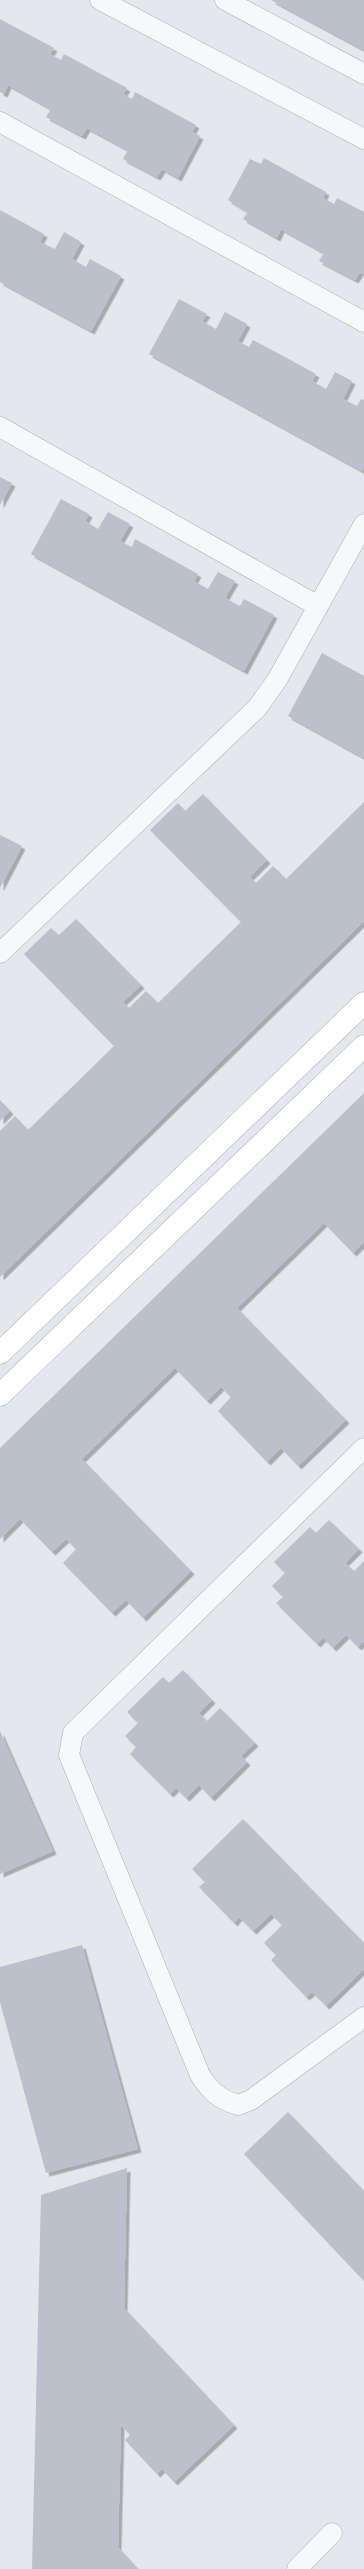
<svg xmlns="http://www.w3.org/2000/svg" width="364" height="2569" viewBox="0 0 364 2569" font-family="'Open Sans',sans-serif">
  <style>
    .building { fill: #bbc0ca; filter: url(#shadow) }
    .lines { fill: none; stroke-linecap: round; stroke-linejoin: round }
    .lane-casing { stroke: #a9aeb7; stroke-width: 21 }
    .secondary-casing { stroke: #a9aeb7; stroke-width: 23 }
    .lane { stroke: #f7f8fa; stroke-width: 20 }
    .secondary { stroke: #fff; stroke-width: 22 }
  </style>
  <defs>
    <filter id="shadow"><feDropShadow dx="3.5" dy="3.5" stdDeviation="0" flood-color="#0004"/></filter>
  </defs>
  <rect width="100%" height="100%" fill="#e4e7ec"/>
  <path class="building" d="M271,0H364V50Z
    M0,19L54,48L50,54L61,60L64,54L127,88L123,94L132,99L135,92L196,125L192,132L200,136L178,178L162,169L157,177L123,159L128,150L87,128L82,136L46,117L51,109L8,85L4,94L0,92Z
    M264,158L326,192L323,198L334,204L337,198L364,212V275L360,272L355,280L319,261L324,253L281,229L277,238L243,219L248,212L228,200L250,159L261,164Z
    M0,210L44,234L40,242L55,249L64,232L81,242L72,259L86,267L90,259L121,276L91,331L0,282Z
    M179,299L207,314L202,321L216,329L225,312L247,324L238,341L249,347L253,340L285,357L316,374L312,381L326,389L335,372L352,381L343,399L357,406L361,399L364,400V467L362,471L149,354Z
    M0,477L12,483L0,505Z
    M61,499L89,514L85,521L98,529L108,512L130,524L120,541L132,547L135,539L198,574L194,581L208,589L218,572L235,581L225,598L240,606L244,599L274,615L244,671L31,554Z
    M322,653L364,676V758L288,716Z
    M203,794L267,860L250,877L256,883L273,866L286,879L364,802V921L0,1277V1131L15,1116L28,1130L114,1046L24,954L51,928L59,935L76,919L141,985L123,1002L129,1008L146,991L158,1003L241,922L150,830L178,803L185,811Z
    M0,835L22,846L0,888Z
    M364,1093V1242L353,1253L324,1223L237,1308L346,1420L298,1466L281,1448L267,1462L218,1411L231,1397L221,1387L207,1401L175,1368L82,1459L191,1571L143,1618L126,1600L112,1613L63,1563L76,1549L66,1539L52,1552L20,1519L0,1539V1448Z
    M0,1100L10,1111L0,1121Z
    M329,1520L359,1549L345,1563L354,1571L364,1561V1641L358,1647L346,1635L333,1648L323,1638L317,1644L276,1603L283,1597L272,1586L285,1573L274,1562L310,1527L316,1533Z
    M183,1670L212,1700L199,1713L207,1721L220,1708L255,1743L241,1756L247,1762L211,1798L199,1785L186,1798L176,1788L170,1794L130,1754L136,1747L125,1736L138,1723L127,1712L163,1677L169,1683Z
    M0,1731L53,1851L0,1874Z
    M243,1819L364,1943V1969L326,2006L312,1992L306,1997L271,1960L276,1955L264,1943L282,1925L271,1914L253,1931L239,1917L234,1923L199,1887L205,1882L192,1869Z
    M82,1945L138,2149L46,2173L0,2002V1967Z
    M288,2112L364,2191V2281L244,2154Z
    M127,2168L124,2308L234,2425L174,2482L162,2469L157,2474L125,2440L130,2435L121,2425L118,2547L138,2569H32L41,2195Z"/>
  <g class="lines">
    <defs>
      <path id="lane" d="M100,0L364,139
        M225,0L364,74
        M0,122L364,322
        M0,427L318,606
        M0,953L257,708L277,680L364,524
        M364,1448L73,1733L69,1755L200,2075C211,2092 219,2099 238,2105L251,2100L364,2017
        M297,2569L332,2533"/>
      <path id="secondary" d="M0,1353L364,1003
        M0,1395L364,1046"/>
    </defs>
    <use href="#lane" class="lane-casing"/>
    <use href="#secondary" class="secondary-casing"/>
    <use href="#lane" class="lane"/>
    <use href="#secondary" class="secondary"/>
  </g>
</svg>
